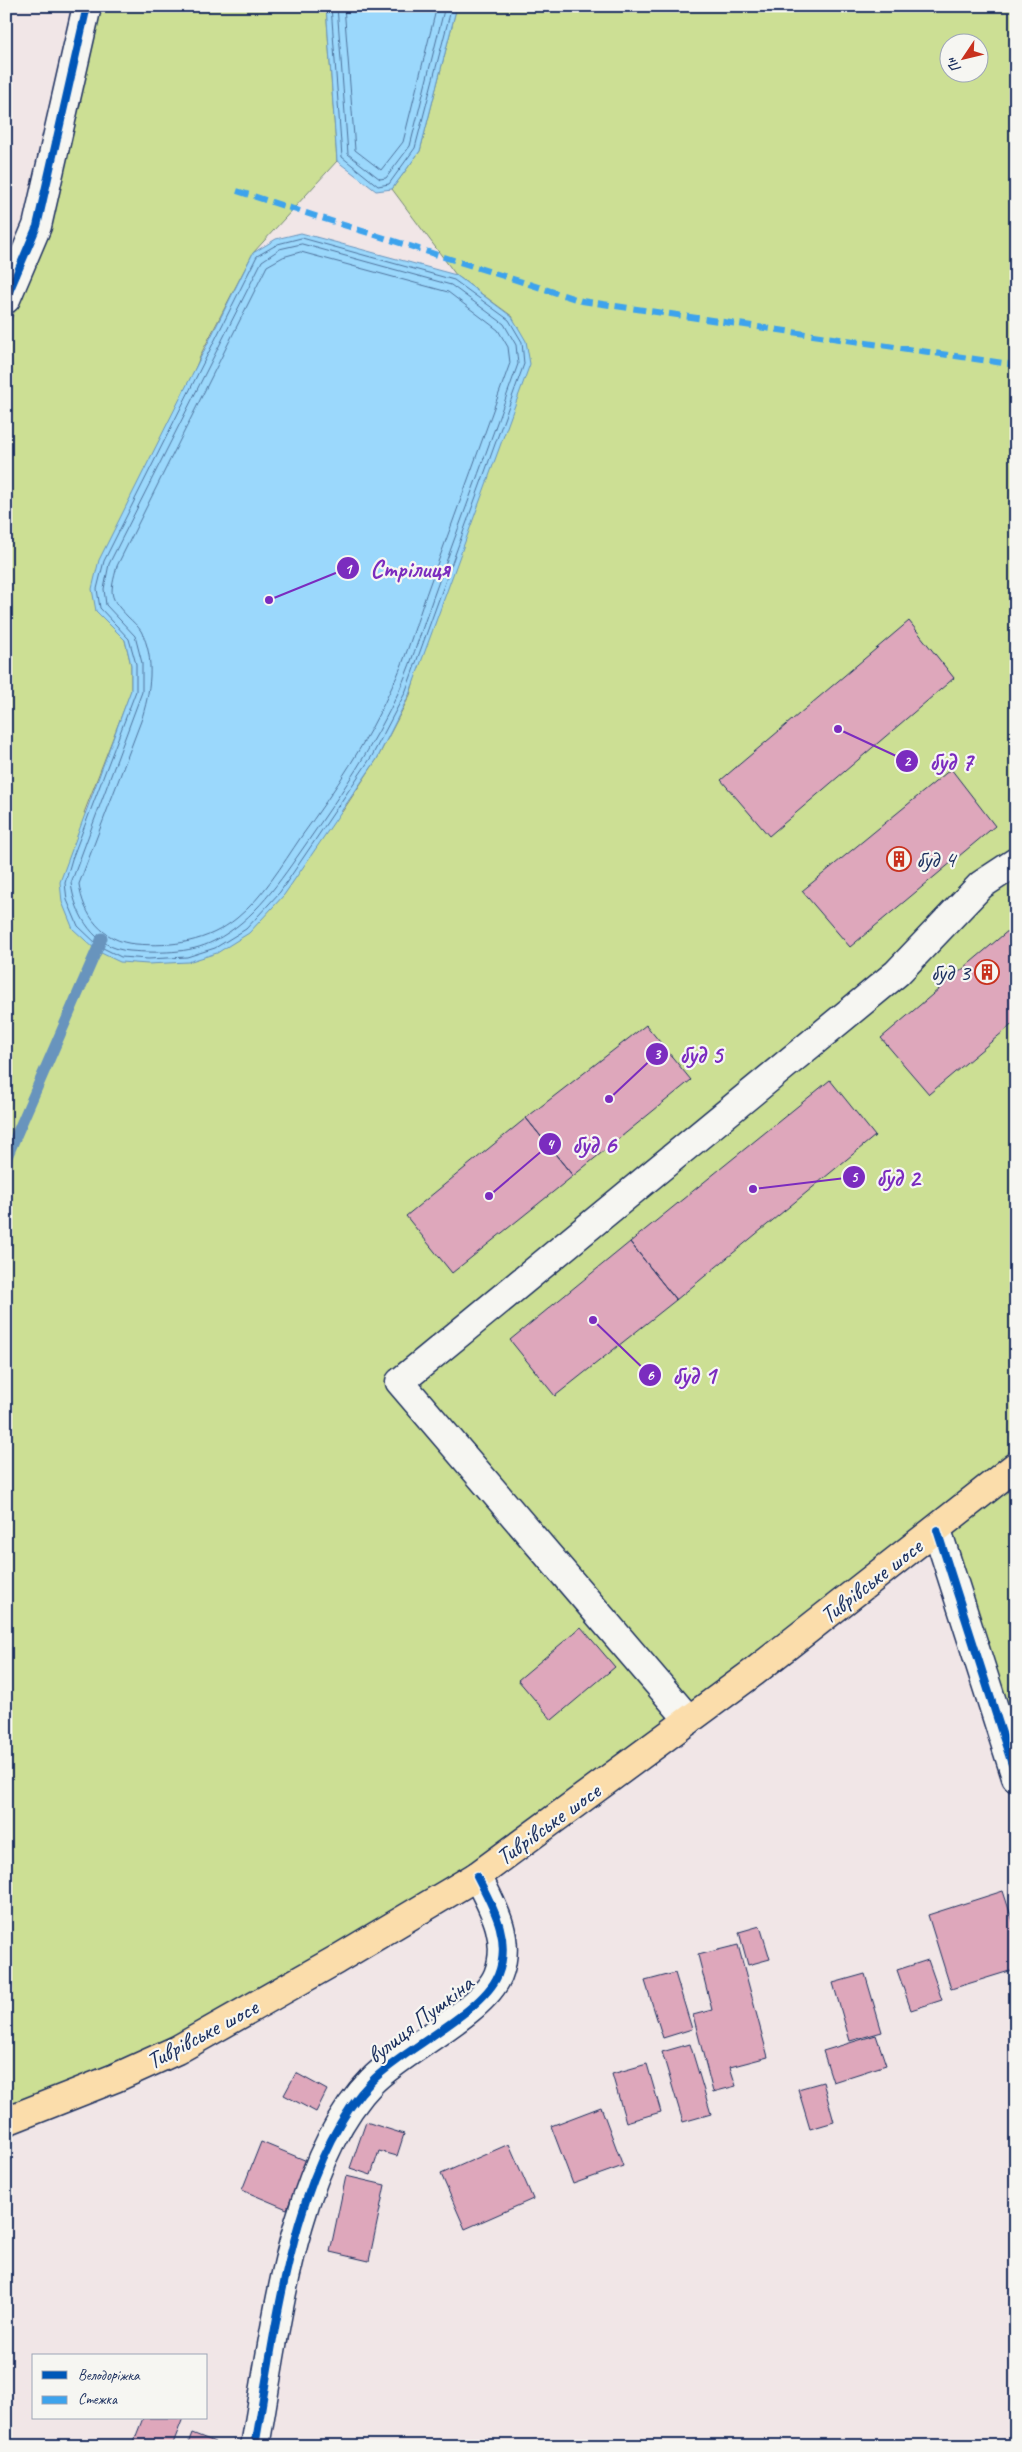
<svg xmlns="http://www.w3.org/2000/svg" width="1022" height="2452" viewBox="0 0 1022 2452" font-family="Caveat,sans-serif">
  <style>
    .green { fill: #ccdf94; stroke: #748779; fill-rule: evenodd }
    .water { fill: #9bd8fc; stroke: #6894bd }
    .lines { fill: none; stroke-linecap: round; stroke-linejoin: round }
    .shore { stroke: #4e739d; stroke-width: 1 }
    .stream { stroke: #6894bd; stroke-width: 11 }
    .building { fill: #dea7bb; stroke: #1b2f5e }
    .minor-casing { stroke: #1b2f5e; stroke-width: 31 }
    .major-casing { stroke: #1b2f5e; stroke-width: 31 }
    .minor { stroke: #f6f6f2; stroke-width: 28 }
    .major { stroke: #fbddab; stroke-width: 28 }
    .quiet { stroke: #3da3ed; stroke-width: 6; stroke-dasharray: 12 6; stroke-linecap: butt }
    .cycleway-casing { stroke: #f6f6f2; stroke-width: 11 }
    .cycleway { stroke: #0057b8; stroke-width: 8 }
    .labels { text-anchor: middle; stroke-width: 4.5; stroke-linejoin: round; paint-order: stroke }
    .poi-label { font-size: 24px; fill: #1b2f5e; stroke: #f6f6f2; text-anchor: start }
    .street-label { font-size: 24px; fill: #1b2f5e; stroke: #f6f6f2 }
    .leader { fill: none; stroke: #7b2cbf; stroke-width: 2 }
    .callout-dot { fill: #7b2cbf; stroke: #f6f6f2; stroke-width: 2 }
    .mark-label { font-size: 15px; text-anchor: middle; font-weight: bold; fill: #fff }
    .callout-label { font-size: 25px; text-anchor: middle; font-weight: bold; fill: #7b2cbf; stroke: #f6f6f2; stroke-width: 4.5; stroke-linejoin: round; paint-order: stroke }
  </style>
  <rect width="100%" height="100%" fill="#f1e6e7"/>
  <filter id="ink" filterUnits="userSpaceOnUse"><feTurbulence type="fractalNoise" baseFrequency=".02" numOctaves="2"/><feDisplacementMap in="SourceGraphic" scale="10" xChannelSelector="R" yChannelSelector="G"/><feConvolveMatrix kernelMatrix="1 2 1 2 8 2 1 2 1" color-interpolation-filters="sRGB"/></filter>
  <g filter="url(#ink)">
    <path class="green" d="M100,6H326L337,161L253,253L202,352L96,611L125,640L131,665V691L84,813L342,812L377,759L410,695L513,317L456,275L392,189L420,151L457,6H1016V1756L937,1531L336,1960L6,2121V331L50,229ZM950,42H980V72H950Z"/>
    <path class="water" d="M326,6H457L420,151L392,189L376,191L337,161Z
      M301,233L456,275L512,317L526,341L530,364L409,695L377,759L284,895L249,933L217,953L188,962L148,964L120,962L97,951L73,929L62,902L60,882L131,690V665L125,640L96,611L92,589L99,560L253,253L276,239Z"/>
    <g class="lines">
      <path class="shore" d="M331,6L342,157L378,186L389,184L415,148L452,6
        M337,6L348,154L380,179L386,178L410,146L445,6
        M344,6L355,150L381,170L403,142L437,6
        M302,238L454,280L509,320L522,342L524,364L405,693L372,756L280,892L246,929L215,948L187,957L148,959L121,957L99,946L78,926L67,900L65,883L72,859L136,691V664L129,639L100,608L97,589L104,561L257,256L278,244Z
        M302,244L451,285L504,324L516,345L518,364C492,437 465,510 438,584C425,619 414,657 399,691C374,746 340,795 306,844C280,881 255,920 214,941C189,954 157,953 130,951C95,949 75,915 71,883L142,692V663L135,636L106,605L104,589L109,564L262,261L280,249Z
        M301,252L448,292L498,330L508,347L510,363C484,435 458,508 431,581C418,616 408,655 391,689C367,742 335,790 301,837C282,865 263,897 237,918C208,942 172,947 136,944C103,942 83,915 79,884L141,721C150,693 156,659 141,631C138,626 132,621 128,617C108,596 110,594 117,566L267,266L283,257Z"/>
      <path class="stream" d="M6,1159L102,938"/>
    </g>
    <path class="building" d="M909,621L954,678L769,836L721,780Z
      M951,769L995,826L850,947L802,891Z
      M1016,924V1021L929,1094L881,1038Z
      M646,1025L691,1080L573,1176L526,1118Z
      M830,1080L875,1136L676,1300L630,1242Z
      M526,1118L573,1176L452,1273L406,1216Z
      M630,1242L676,1300L555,1396L510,1340Z
      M581,1627L615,1667L552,1720L518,1680Z
      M1003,1891L1016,1931V1969L951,1989L928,1915Z
      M760,1926L770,1959L748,1965L739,1932Z
      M738,1945L768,2057L730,2067L736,2086L713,2092L693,2015L712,2010L698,1955Z
      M928,1960L942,2000L911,2010L897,1970Z
      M675,1973L692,2029L663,2038L645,1981Z
      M865,1974L882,2032L850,2041L833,1983Z
      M876,2035L886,2065L833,2082L823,2051Z
      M690,2044L711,2114L683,2122L662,2052Z
      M647,2064L661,2112L626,2122L612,2074Z
      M296,2073L327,2090L316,2112L284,2095Z
      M823,2082L834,2122L810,2129L798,2089Z
      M601,2107L623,2166L573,2184L551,2126Z
      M366,2122L404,2134L397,2156L379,2151L371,2175L350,2168Z
      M261,2142L307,2161L287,2209L242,2190Z
      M509,2144L533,2199L465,2229L441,2174Z
      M346,2176L385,2185L369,2261L330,2252Z
      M143,2418H183L172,2446H148L134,2441Z
      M192,2433L215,2442L214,2446H187Z"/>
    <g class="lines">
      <defs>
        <path id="minor" d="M6,299L37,226L87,6
          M937,1530L1016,1777
          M689,1720L400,1382L897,973L981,885L1016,862
          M255,2446C275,2335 292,2163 372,2081C402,2050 483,2012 498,1975C512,1939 493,1907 477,1876"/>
        <path id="major" d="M6,2121L115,2078L177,2050L336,1960L477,1876L754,1672L1016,1466"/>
      </defs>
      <use href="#minor" class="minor-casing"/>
      <use href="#major" class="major-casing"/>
      <use href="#minor" class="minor"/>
      <use href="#major" class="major"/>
      <path class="quiet" d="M237,191L582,301L1016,365"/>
      <defs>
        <path id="cycleway" d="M6,299L37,226L87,6
          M937,1530L1016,1777
          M255,2446C275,2335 292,2163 372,2081C402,2050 483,2012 498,1975C512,1939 493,1907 477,1876"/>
      </defs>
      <use href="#cycleway" class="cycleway-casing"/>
      <use href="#cycleway" class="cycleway"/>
    </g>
  </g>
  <defs>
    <symbol id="building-ring" viewBox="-11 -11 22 22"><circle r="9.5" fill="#f6f6f2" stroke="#c8321e" stroke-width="1.5"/><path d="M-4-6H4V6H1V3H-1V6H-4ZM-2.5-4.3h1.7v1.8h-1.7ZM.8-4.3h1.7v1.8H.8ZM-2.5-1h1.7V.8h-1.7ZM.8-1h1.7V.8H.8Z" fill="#c8321e"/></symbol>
  </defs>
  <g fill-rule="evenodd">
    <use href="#building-ring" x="885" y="845" width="28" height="28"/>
    <use href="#building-ring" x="973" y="958" width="28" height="28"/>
  </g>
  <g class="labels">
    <g class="poi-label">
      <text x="916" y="867">буд 4</text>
      <text x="970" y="980" text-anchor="end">буд 3</text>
    </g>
    <g class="street-label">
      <text transform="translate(871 1581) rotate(-38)" y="8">Тиврівське шосе</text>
      <text transform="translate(548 1824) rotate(-36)" y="8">Тиврівське шосе</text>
      <text transform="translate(420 2019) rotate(-38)" y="8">вулиця Пушкіна</text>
      <text transform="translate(202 2034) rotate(-28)" y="8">Тиврівське шосе</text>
    </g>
  </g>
  <path class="leader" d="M269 600L348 568M838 729L907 761M609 1099L657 1054M489 1196L550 1144M753 1189L854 1177M593 1320L650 1375"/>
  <g class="callout-dot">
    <circle cx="269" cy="600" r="5"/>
    <circle cx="838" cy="729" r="5"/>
    <circle cx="609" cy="1099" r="5"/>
    <circle cx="489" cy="1196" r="5"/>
    <circle cx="753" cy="1189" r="5"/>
    <circle cx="593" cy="1320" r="5"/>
    <circle cx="348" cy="568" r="12"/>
    <circle cx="907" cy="761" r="12"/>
    <circle cx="657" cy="1054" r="12"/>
    <circle cx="550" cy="1144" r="12"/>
    <circle cx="854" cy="1177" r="12"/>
    <circle cx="650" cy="1375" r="12"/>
  </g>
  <g class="mark-label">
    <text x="348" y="574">1</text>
    <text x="907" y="766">2</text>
    <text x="657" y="1059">3</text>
    <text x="550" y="1149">4</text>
    <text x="854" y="1182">5</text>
    <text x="650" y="1380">6</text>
  </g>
  <g class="callout-label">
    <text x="410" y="577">Стрілиця</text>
    <text x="951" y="770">буд 7</text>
    <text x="701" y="1063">буд 5</text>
    <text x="594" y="1153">буд 6</text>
    <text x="898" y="1186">буд 2</text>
    <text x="694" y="1384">буд 1</text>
  </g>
  <rect width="1022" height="2452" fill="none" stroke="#f6f6f2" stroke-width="25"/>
  <rect x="12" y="12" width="997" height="2427" fill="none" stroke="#1b2f5e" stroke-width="2" filter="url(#ink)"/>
  <rect x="32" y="2354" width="175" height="65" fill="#f6f6f2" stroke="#9ea6b7"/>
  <rect x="42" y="2371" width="25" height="8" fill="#0057b8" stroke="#9ea6b7"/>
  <text x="78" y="2380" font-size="15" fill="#1b2f5e">Велодоріжка</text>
  <rect x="42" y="2396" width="25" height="8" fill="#3da3ed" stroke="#9ea6b7"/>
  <text x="78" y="2404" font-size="15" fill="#1b2f5e">Стежка</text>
  <g transform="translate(964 58) rotate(235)"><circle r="24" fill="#f6f6f2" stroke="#9ea6b7"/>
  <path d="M0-4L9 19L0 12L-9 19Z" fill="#c8321e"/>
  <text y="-8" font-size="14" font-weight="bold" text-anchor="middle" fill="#1b2f5e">Пн</text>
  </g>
</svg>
